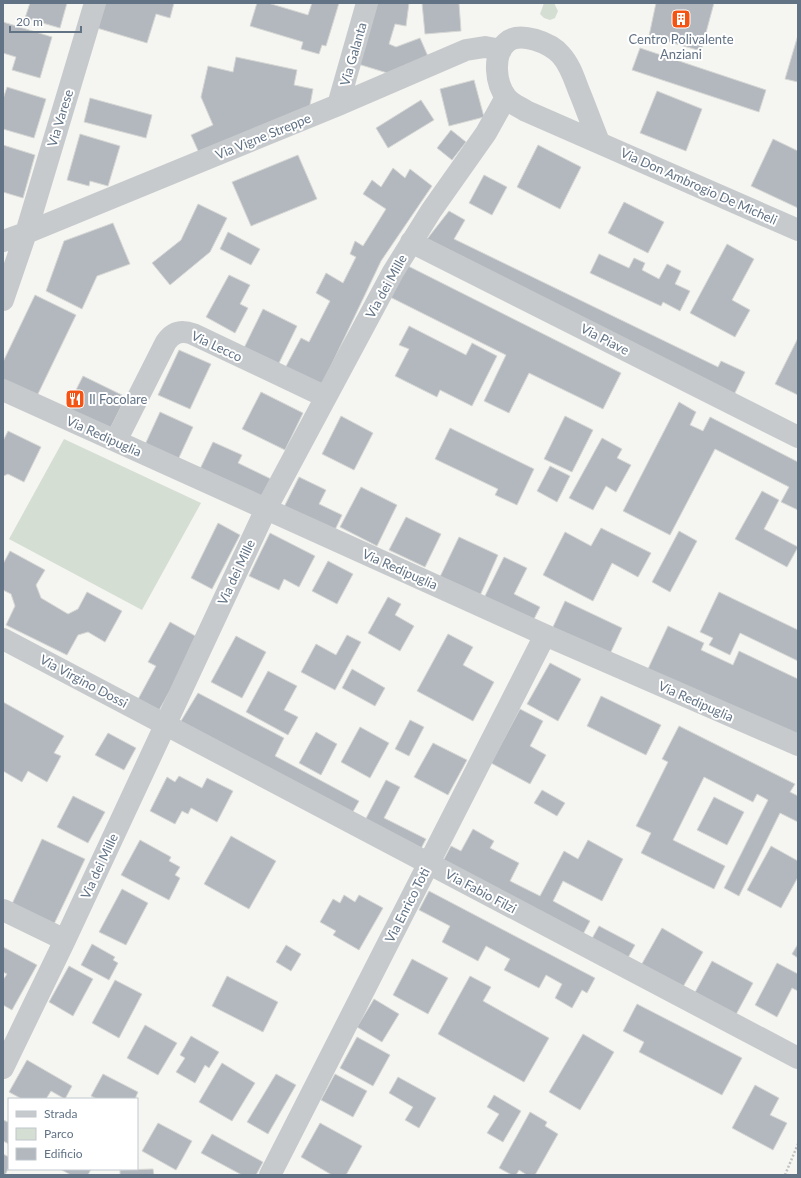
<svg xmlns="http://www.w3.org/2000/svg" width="801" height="1178" viewBox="0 0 801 1178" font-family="Lato,sans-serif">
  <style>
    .green { fill: #d5ded2 }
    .building { fill: #b2b8be; stroke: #d6d7d4 }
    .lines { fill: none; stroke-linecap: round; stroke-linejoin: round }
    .path { stroke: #c0c1c3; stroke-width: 2.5; stroke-dasharray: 2 2; stroke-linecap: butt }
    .minor { stroke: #c7cacd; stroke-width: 22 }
    .labels { text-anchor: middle; stroke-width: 4; stroke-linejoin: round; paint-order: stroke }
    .poi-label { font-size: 13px; fill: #627385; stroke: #fff }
    .street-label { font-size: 13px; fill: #627385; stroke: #fff }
  </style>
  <rect width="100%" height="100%" fill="#f5f6f1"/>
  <path class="green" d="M544,3H554L558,11L555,18L550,20L544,18L540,14Z
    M64,439L201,503L142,610L9,539Z"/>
  <path class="building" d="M30,3H67L60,28L25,18Z
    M105,3H174L170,18L156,14L147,43L97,28Z
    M257,3H268L308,15L312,3H339L326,46L322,45L319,54L301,49L303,42L250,26Z
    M377,3H409L406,26L395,24L389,44L396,47L420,38L430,61L394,75L358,64Z
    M422,3H459L461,31L425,34Z
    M656,3H714L701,51L649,36Z
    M3,22L52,37L40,78L12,70L16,57L3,53Z
    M798,35V82L785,79Z
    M640,48L766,90L759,112L632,70Z
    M236,57L297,70L294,85L313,89L309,110L200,155L191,135L213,125L201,97L208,66L233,72Z
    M474,80L484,117L449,126L440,89Z
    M7,87L46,99L34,138L3,129V99Z
    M657,91L702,109L686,151L640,133Z
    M90,98L152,115L146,138L84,122Z
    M421,100L434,120L388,148L376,128Z
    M451,130L466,142L452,160L437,148Z
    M80,134L120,146L108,186L90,181L89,186L67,180Z
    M773,139L798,151V208L751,186Z
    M3,145L35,155L23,198L3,192Z
    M538,145L581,167L560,209L517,187Z
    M298,155L317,199L251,226L232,182Z
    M393,168L405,178L410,169L432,186L381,261L319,391L283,372L301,338L309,342L330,301L316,293L326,273L343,283L356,257L350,254L355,241L363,246L386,209L363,194L372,180L381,187Z
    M484,175L507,187L492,215L469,203Z
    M624,202L664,222L648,253L608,233Z
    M198,204L227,218L210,252L170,285L152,263L181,240Z
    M449,211L465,220L454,239L718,367L721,361L745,372L732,399L424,243Z
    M113,223L130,264L97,276L82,309L46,291L64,241Z
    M228,232L260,249L251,265L220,249Z
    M727,244L754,259L732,300L750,310L735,337L690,313Z
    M599,254L629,268L634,258L645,263L642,270L659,279L667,264L681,271L675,284L690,291L680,311L663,302L661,306L590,273Z
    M406,265L621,373L603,409L529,373L509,413L484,401L506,355L390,297Z
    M229,275L250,285L240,304L248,308L235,333L206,317Z
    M35,295L76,315L35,400L3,385V362Z
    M263,309L297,326L278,365L244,348Z
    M409,326L466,355L472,343L497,356L472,406L440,390L437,397L395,376L409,349L399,345Z
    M798,338V395L775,384Z
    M179,350L211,364L190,409L158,395Z
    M83,376L126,397L108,433L65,412Z
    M261,392L303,413L285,450L242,429Z
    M679,402L696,412L690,425L703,431L710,417L798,462V510L781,502L789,487L715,449L670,535L623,511Z
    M160,412L193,427L176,464L143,449Z
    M341,416L373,433L354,470L322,454Z
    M565,416L593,430L572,472L544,459Z
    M450,428L534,469L517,505L495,495L498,489L435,459Z
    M8,431L41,447L24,482L8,474L3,476V441Z
    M602,438L622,449L617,458L631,465L616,492L606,486L593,510L569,498Z
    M213,442L242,455L238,463L271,479L260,503L199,471Z
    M550,466L570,476L557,502L537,491Z
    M299,477L326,490L319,504L342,515L332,536L282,511Z
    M361,487L397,505L377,546L340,527Z
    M762,491L779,500L764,529L798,547L787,567L735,539Z
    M406,517L441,534L425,567L389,550Z
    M218,523L240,535L212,589L191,578Z
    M601,528L651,553L638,577L612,563L593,601L543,575L565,532L591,546Z
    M679,531L697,541L670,592L652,582Z
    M270,533L315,556L299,587L284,579L279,590L249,576Z
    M459,537L498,555L478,600L438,581Z
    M10,551L45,570L36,585L41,598L68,614L78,609L87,592L122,611L105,642L88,632L78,635L67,655L6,625L15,606L11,594L3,590V564Z
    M504,557L527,568L514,594L540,607L532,623L483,600Z
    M328,561L353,574L337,604L312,591Z
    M719,592L798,630V661L740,633L730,655L709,645L713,638L700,632Z
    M388,597L401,604L395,615L414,626L400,651L368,633Z
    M565,601L622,628L609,656L552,629Z
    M170,622L199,638L157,714L136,703L156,666L148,662Z
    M668,626L704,643L701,650L733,665L739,651L798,679V741L647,671Z
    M448,634L473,647L463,665L494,682L473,721L417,691Z
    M347,635L361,642L335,690L301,672L316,644L336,655Z
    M236,636L266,652L242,698L211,682Z
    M550,663L581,679L558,721L527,704Z
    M352,669L385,688L375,706L342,688Z
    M268,671L297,686L284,710L298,717L288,735L246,712Z
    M198,693L284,738L275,756L359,801L350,817L178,726Z
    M601,696L661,725L646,755L587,726Z
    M3,702L64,736L54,753L61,756L47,782L28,771L22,782L3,771Z
    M520,709L543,721L530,746L546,755L530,784L491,763Z
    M410,720L424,727L409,756L395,749Z
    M679,726L795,784L790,792L798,796V822L780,813L739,896L724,888L768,800L757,794L753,802L704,777L673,840L725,866L714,889L641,853L651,833L636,826L668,762L662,759Z
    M360,727L389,743L370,778L341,762Z
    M316,732L337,744L321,775L299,763Z
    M108,733L136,748L124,770L95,755Z
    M433,743L467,760L448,795L414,777Z
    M179,776L202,788L207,778L233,791L217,822L191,808L188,814L182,811L175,824L150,811L167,777L175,782Z
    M386,780L400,787L384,818L426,839L418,854L362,826Z
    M542,790L565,803L557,816L534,803Z
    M73,796L105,812L88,843L57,827Z
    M714,797L744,812L727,845L697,830Z
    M473,829L494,841L490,848L519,863L510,881L540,896L564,851L578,859L588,840L623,859L602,901L563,881L553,901L590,921L581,938L441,865L451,846L461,851Z
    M231,836L276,861L249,909L204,884Z
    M42,839L85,859L54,924L12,904Z
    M140,840L171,857L169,861L180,867L175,875L180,878L169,900L121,875Z
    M771,846L798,861V877L781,908L747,890Z
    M122,889L148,903L126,945L99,932Z
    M429,891L595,978L587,993L582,990L572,1008L555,998L562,984L546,975L539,988L504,970L510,959L486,946L478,961L442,942L450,926L419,910Z
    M344,895L355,902L359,895L383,908L359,950L333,935L336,931L320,922L333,899L340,903Z
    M599,926L635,945L625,963L589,944Z
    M662,928L703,952L680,992L639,969Z
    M92,944L115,957L113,960L118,963L109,980L81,965Z
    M798,944V958L792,954Z
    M286,945L301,954L291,971L276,962Z
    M3,947L37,965L12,1010L3,1005V980L7,974L3,972Z
    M412,959L448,978L428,1014L393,995Z
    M712,961L753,983L733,1020L692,998Z
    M777,963L798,974V991L792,988L777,1017L755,1005Z
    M69,966L93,979L73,1016L49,1002Z
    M227,976L278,1002L263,1032L212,1006Z
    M470,976L491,987L483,1001L549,1038L524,1082L438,1034Z
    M115,980L142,994L119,1038L92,1023Z
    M374,999L399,1014L382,1042L357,1027Z
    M637,1004L742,1058L722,1095L639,1052L644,1042L623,1031Z
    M145,1025L177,1043L158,1075L127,1058Z
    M583,1034L614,1052L580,1110L549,1092Z
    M191,1036L219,1052L209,1068L205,1065L195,1083L176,1072L185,1058L180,1055Z
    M357,1037L390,1055L373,1086L340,1068Z
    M27,1060L72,1086L65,1099L51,1091L46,1099H22L9,1092Z
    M222,1063L255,1083L232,1121L199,1102Z
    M103,1074L138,1092L135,1099H97L91,1096Z
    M276,1074L296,1085L268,1134L247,1122Z
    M335,1074L367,1091L353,1117L321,1100Z
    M398,1077L436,1098L419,1128L405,1120L413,1107L389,1093Z
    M755,1085L779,1098L770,1115L787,1123L773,1150L732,1128Z
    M494,1095L521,1111L503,1142L487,1133L499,1114L487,1107Z
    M530,1112L547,1122L545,1126L558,1134L535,1175H527L519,1170L516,1175H512L499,1168Z
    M3,1120L8,1122L9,1120V1144L3,1141Z
    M158,1123L192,1141L176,1170L142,1151Z
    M320,1123L362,1146L346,1175H332L301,1157Z
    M212,1134L263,1162L256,1175H242L201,1153Z
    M3,1154L9,1157V1167L5,1175H3Z
    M60,1169H91L88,1175H71Z
    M153,1169L154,1175H120V1170Z"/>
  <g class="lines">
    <path class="path" d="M785,1175L798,1144"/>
    <path class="minor" d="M338,105L367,3
      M599,142C592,125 586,108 579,91C574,78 570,65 561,55C551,43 519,30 506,43C492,56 496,84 506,97C511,104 520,107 526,111L798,230
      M3,241L26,233L338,105L466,50L485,47L501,50
      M411,242L798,437
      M3,300L26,233L95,3
      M3,390L545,635L798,745
      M116,441L166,342C173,332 182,330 193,334L326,397
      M3,639L798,1058
      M3,910L65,940
      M3,1068L65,940L266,509L393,272L431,211L486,133L506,97
      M270,1175L545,635"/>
  </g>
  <defs>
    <symbol id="building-square" viewBox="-11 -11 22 22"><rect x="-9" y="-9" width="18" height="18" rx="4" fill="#f35414" stroke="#fff"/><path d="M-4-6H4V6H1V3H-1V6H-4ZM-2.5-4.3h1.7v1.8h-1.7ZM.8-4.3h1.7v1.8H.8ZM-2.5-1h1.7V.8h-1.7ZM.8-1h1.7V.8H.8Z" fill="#fff"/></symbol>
    <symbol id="restaurant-square" viewBox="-11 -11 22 22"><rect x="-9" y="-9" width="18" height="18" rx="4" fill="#f35414" stroke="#fff"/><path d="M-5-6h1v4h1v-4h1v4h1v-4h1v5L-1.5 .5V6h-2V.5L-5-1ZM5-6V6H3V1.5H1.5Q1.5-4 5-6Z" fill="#fff"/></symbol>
  </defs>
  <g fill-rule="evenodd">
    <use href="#building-square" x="670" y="8" width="22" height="22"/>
    <use href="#restaurant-square" x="64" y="388" width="22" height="22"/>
  </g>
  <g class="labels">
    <g class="poi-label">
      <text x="681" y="44">Centro Polivalente<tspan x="681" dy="15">Anziani</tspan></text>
      <text x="89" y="404" text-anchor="start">Il Focolare</text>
    </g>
    <g class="street-label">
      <text transform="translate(353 54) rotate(-74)" y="5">Via Galanta</text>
      <text transform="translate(60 118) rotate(-73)" y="5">Via Varese</text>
      <text transform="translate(263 136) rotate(-22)" y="5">Via Vigne Streppe</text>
      <text transform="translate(699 186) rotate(24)" y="5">Via Don Ambrogio De Micheli</text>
      <text transform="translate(386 286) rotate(-61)" y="5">Via dei Mille</text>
      <text transform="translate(605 339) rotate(27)" y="5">Via Piave</text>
      <text transform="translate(217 346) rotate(25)" y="5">Via Lecco</text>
      <text transform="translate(104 436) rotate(24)" y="5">Via Redipuglia</text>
      <text transform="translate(400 569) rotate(24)" y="5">Via Redipuglia</text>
      <text transform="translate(236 572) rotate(-65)" y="5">Via dei Mille</text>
      <text transform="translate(84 681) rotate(28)" y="5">Via Virgino Dossi</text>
      <text transform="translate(696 701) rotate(24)" y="5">Via Redipuglia</text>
      <text transform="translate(99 866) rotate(-65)" y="5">Via dei Mille</text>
      <text transform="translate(481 891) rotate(28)" y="5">Via Fabio Filzi</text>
      <text transform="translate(407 905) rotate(-63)" y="5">Via Enrico Toti</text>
    </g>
  </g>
  <rect width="801" height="1178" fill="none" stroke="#627385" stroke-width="8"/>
  <rect x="8" y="1098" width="130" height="72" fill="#ffffff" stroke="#c0c7ce"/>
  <rect x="16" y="1111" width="20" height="6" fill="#c7cacd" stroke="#c0c7ce"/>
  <text x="44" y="1118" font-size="12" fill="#627385">Strada</text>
  <rect x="16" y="1128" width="20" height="12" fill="#d5ded2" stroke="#c0c7ce"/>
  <text x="44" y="1138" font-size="12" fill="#627385">Parco</text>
  <rect x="16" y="1148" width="20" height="12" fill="#b2b8be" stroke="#c0c7ce"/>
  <text x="44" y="1158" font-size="12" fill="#627385">Edificio</text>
  <path d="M10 26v6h71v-6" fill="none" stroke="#627385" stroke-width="2"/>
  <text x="16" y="26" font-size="12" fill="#627385" stroke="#ffffff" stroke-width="3" paint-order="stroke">20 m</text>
</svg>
